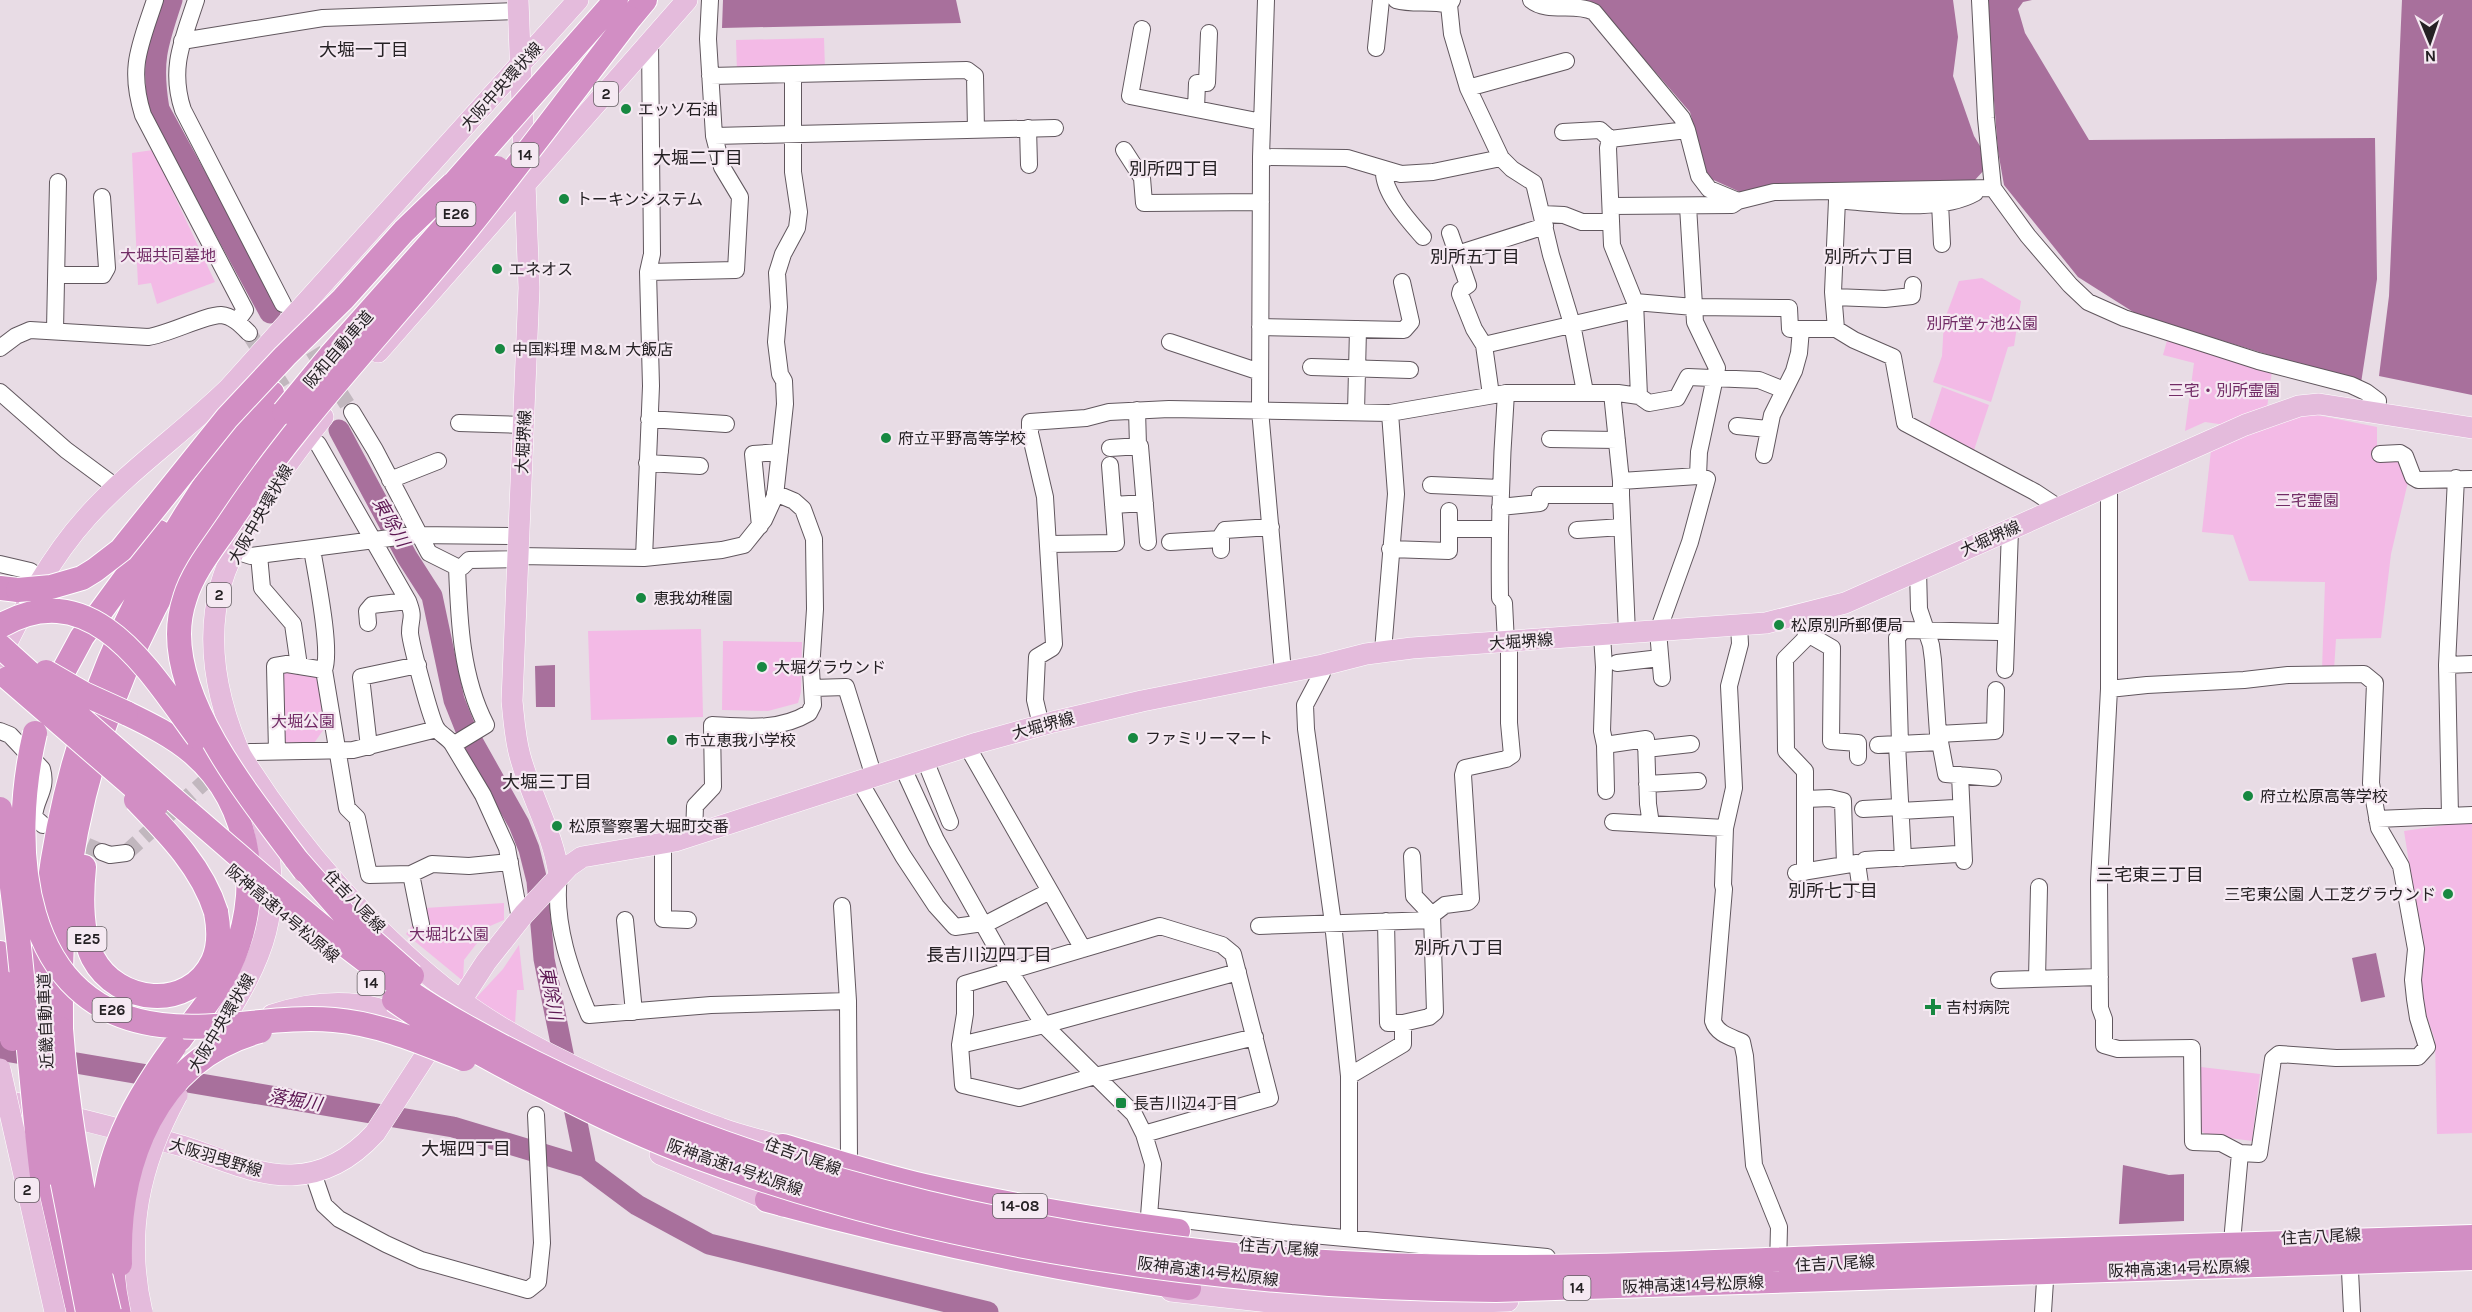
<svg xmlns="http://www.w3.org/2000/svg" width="2472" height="1312" viewBox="0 0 2472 1312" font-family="Karla,'Noto Sans JP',sans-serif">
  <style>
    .green { fill: #f3bae6 }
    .water { fill: #a8709c }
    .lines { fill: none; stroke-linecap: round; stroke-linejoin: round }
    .river { stroke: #a8709c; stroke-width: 21 }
    .minor-tunnel { stroke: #c1b7be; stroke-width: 16; stroke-dasharray: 16 8; stroke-linecap: butt }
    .minor-casing { stroke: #61575e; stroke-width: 18 }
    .major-casing { stroke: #fff; stroke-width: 22 }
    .highway-casing { stroke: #fff; stroke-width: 26 }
    .minor { stroke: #fff; stroke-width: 16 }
    .major { stroke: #e4bbdc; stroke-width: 21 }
    .highway { stroke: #d28ec4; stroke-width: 24 }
    .major-bridge-casing { stroke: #fff; stroke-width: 22; stroke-linecap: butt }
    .highway-bridge-casing { stroke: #fff; stroke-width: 26; stroke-linecap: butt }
    .major-bridge { stroke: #e4bbdc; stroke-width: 21 }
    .highway-bridge { stroke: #d28ec4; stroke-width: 24 }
    .poi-dot { fill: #178841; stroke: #f5e9f2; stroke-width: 2 }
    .labels { text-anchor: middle; stroke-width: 4.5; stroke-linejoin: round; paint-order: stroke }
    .shield { fill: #f5e9f2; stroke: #635d62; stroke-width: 1.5 }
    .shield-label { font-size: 15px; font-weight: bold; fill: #252124 }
    .street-label { font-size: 16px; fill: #252124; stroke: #f5e9f2 }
    .poi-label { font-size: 16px; fill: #252124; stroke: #f5e9f2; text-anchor: start }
    .park-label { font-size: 16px; fill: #722c66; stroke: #f5e9f2 }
    .neighbourhood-label { font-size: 18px; fill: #252124; stroke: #f5e9f2 }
    .water-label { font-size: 18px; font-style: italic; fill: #5c1752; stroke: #f5e9f2 }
  </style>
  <rect width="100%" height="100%" fill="#e8dce5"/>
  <path class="green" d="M824,38L825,69L737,72L736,40Z
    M153,150L215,282L157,304L151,283L138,285L132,153Z
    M1982,278L2021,301L2014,346L2008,347L1991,402L1933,382L1942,356L1944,321L1959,281Z
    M2168,337L2272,371L2267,408L2226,425L2205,422L2185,431L2194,363L2163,355Z
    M1942,387L1989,405L1973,453L1928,429Z
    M2307,413L2377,427V457L2399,458L2408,482L2391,554L2381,638L2336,639L2334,670H2322L2325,582L2249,581L2233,535L2202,532L2211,450L2271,422Z
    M701,629L703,717L591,720L588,631Z
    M723,641L802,642L801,692L798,703L768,711L722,710Z
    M287,670L301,672L318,678L326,726L312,746L283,747L280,679Z
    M2472,821V1133L2437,1134L2435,1040L2423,1006L2421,988L2423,951L2404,831Z
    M504,903V920L490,926L464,960L463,981L406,934L425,908Z
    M519,945L524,990H517L515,1024L475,999L503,969Z
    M2201,1067L2260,1074L2252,1141L2207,1135L2201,1131Z"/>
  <path class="water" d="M723,0H956L961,23L722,28Z
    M1572,0H1953L1958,37L1953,76L1974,136L1983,151L1985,169L1974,181L1740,192L1707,177L1690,112L1599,7L1590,1Z
    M1986,0H2032L2023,2L2018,9L2025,33L2089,140L2375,138L2377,279L2361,383L2138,315L2078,277L2004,185L1998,151Z
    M2402,0H2472V395L2379,376L2389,296Z
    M555,665V707H536L535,666Z
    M2376,953L2385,997L2361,1002L2352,958Z
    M2123,1165L2169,1175L2184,1174V1221L2119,1224Z"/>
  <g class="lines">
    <path class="river" d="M172,0C157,45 151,62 159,109L270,313
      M339,430L407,557L432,596L454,700L466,730L519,824L529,849L537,881L544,959L586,1167
      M0,1050L453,1127L586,1167L637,1205L709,1244L988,1312"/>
    <path class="minor-tunnel" d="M300,330L352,412
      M249,333L297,410
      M65,836L102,852
      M126,853L219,769"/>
    <defs>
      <path id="minor" d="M155,0C140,46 128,67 143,115L245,310L237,321
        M196,0C183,40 169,68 183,110L283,304
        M1266,0L1261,157L1260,410L1283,672
        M1396,0C1413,5 1431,0 1449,5
        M1452,0L1449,5L1452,34L1468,88L1501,158L1512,169L1534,183L1551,255L1572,324L1585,392
        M1531,0C1548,14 1575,2 1594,12L1682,118L1687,130
        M1980,0L1986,118L1993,188L2028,236L2070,285L2088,302L2124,318L2258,361L2351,385L2366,392L2378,401L2377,414
        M1142,29L1130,96L1262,122
        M182,41L323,18L518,11
        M1376,48L1381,0
        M710,76L967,70L975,76L976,130
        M1468,88L1566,61
        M1196,109L1197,83H1207L1209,33
        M1028,128L1029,165
        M1563,132L1600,130L1610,139L1687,130L1699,176L1709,189L1738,201
        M714,136L1055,128
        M1610,139L1608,148L1612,245L1635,302L1694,307L1789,308L1790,329H1836L1854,340L1893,357L1905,423L2035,492L2059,508
        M1124,150L1142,178L1144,203L1261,202
        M1261,157L1347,158L1401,174L1433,172L1501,158
        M1384,169C1382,192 1409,221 1423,237
        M1847,201C1884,204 1941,212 1975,193
        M1940,203L1942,244
        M1611,206L1732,205L1738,201L1774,192L1993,188
        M1688,206L1695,322L1717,368L1699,452L1698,476
        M1542,214L1564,215L1582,222H1610
        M1450,233L1468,285L1461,290L1460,294L1474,329L1484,345L1491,395
        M1457,254L1545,226
        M648,272L736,270L740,197L722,167L714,136L708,39L710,0
        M56,275H103L107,268L102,197
        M1834,297L1885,299L1912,296L1913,285
        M1635,302L1639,396
        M1260,327L1404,330L1411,322L1402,282
        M1836,329L1833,292L1837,200
        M55,330L58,182
        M1170,342L1260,372
        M1484,345L1635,310
        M0,348L16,336L30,330L148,337C169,334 205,315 221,315C233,316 242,326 249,333
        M1311,367L1410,370
        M0,392L66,450L116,487
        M1612,393L1621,481
        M1137,410L1138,446
        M352,412L375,450L429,553L457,567H462L469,560L517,559
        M1356,412L1358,329
        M649,419L726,424
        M459,423L523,425
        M1737,426L1768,429
        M1550,439L1617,440
        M318,444L408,601C415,619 410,617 410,633C411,644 431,721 437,729C441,735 449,738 453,745L483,795L507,848L520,919
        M1110,448L1140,446L1148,542
        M2380,454L2400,453L2405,456L2413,477L2418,480L2472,479
        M1764,455L1772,415L1794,371L1799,353L1801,329
        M647,463L700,466
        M390,480L438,461
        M1431,485L1500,488
        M2109,486V689L2099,882L2100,1008L2104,1019V1045L2118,1049L2192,1048L2193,1142L2221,1143L2240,1153
        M1621,495L1627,633
        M1113,505L1145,503
        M1500,507L1540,503V495H1621V481L1698,476L1707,479L1690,542L1658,631L1662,678
        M760,526L753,454L780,452
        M1449,529H1499
        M1577,530L1622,527
        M1170,542L1221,539
        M1049,544L1116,543L1110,465
        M312,549C316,574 332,650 324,670L347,808L357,818L369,875L411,874L432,864L469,866L510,862
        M1390,549L1449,551V511
        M1221,550V536L1225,530L1271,527
        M235,551L251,556L413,535L518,536
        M259,555L262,588L293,624L299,666
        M518,556L644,558L722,550L744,545L764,520L775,496L785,404L784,381L780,374L776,342L779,307L777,273L783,254L797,228L799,212L793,172V75
        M644,558L651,386L648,272L652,254L650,40
        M0,564L30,571L42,579
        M1918,570L1919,609L1931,645L1933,660L1938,734
        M1804,614L1806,638L1785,659L1786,751L1805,771V872
        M368,623L367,611L372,605L408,601
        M1739,625L1740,644L1729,686L1734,788L1725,828L1723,885L1724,889L1713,1021C1717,1034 1731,1037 1742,1042L1745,1056L1754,1165L1779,1227L1778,1266
        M1806,633L1832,648L1831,741L1858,743V757
        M1602,635L1604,667L1602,731L1605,745L1606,791
        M1506,643L1504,603L1500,598C1499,529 1501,462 1506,393
        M1383,651L1396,494L1390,413
        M1617,663L1660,658
        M1323,665L1322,673L1305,705L1306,729L1333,923L1349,1076V1238
        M2447,665L2472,664
        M2005,670L2010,530
        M812,688L846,687L874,777
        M2109,689L2147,685L2244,680L2288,675L2364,674L2375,683L2371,783L2379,828L2401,866L2416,949L2413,980L2415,999L2418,1018L2427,1047L2418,1057L2336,1058L2279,1054L2273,1059L2259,1154L2240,1153L2231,1253
        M1041,725L1035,700L1037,657L1052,648L1054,644L1045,497L1030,433V422L1086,418L1109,412L1169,409L1390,413L1506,393H1618L1639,396L1649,403L1677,398L1688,377L1759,380L1784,390
        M0,731L10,735L42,769C48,790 35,798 34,817L43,825
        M1940,742L1938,734L1995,731L1996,690
        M1897,744L1903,858
        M1900,744L1897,638L1903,630L1999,632
        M453,745L486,725C461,677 459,620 457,567
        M1605,745L1646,739L1648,804L1651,824
        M1878,745L1940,742L1946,774L1993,778
        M967,746L1050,891
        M369,747L361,677L418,665
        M1646,749L1691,744
        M277,751L275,666L287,664L324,670
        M231,758L250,752L353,750L437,729
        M925,760L950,822
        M903,768L936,840L1009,970L1044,1025L1134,1114L1144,1134L1153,1164L1149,1216
        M1960,775L1964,861
        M860,782L903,856L936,906L955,927L983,923
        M1647,784L1698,781
        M1806,799L1830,798L1843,801L1845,865
        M1863,809L1900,807
        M1900,811L1955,808
        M2450,816L2447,665L2456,478
        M2377,819L2472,815
        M1613,822L1725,828
        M694,835L695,806L713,787L712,725C746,727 779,731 809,713L813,705L811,670L815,609L814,539L803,509L794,501L775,493
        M663,843V919L688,920
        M102,852L110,855L126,853
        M1412,856L1414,896L1432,915
        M1865,860L1957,854
        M1796,873L1857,863L1860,884
        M411,874L421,924
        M559,876C553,924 571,972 589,1015L711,1005L848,1001
        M842,906L848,1001L849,1157
        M625,920L634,1012
        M1386,921L1388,1023H1403
        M984,925L1050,891L1083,949
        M1259,926L1432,920
        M2037,979L2039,887
        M1999,980L2100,977
        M960,1045L1044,1025L1238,972
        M1349,1076L1403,1044V1023L1429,1017L1435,1012L1432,915L1445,905L1468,902L1471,899L1463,775L1465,768L1506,759L1512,755L1509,723V642
        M1144,1134L1270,1098L1233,954L1222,945L1160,926L965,984V1014L960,1045L963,1085L1019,1098L1095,1076L1255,1037
        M313,1173L324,1205L339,1219L386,1244L421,1260L528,1290L538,1282L542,1243L536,1115
        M1158,1217L1291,1233L1547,1257
        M2350,1271L2352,1312
        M2043,1312L2045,1281"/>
      <path id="major" d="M518,0L529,288L512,701C514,720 515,738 520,756C531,797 554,835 559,876
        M378,352L687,0
        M0,657C24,608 50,558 87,517C130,469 183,433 229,388L578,0
        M240,754C295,843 376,937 460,1000C503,1032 554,1058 603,1080C641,1097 681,1114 720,1128C746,1138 773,1142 798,1152
        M245,765C219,709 204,645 221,584C236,532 289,460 323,417
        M272,1015C321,999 370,998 415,1024
        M214,1036C266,954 285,912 261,814
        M0,1099C61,1115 122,1129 182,1146C217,1157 255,1176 292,1175C326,1174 353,1157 375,1133L486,962L524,914L569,866L582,857L675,841L977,743L1053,722L1142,701L1323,665L1366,654L1412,648L1766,623L1845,603L2245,425L2299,406L2319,404L2472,428
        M660,1154L783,1206
        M1171,1291L1269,1302L1419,1304L1508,1301"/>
      <path id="highway" d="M630,18L645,0
        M0,588L18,590
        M49,698L82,637L159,532
        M126,713C149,724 173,736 193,753C254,806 263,896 229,967C217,993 197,1016 180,1039
        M84,867C81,896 80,931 93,958C117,1004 189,1012 213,961C220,946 219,928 216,912
        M0,953L4,983
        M61,1029C61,988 60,947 65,906C84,718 166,557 284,412
        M43,1030C42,985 42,939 48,894C72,700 152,545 272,393
        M783,1146C830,1160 877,1175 924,1186C1008,1205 1092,1219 1178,1231
        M42,1176L62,1260L79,1312
        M767,1200C906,1238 1046,1268 1189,1288
        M120,1264L127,1312"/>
    </defs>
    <use href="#minor" class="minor-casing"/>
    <use href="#major" class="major-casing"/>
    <use href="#highway" class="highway-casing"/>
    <use href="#minor" class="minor"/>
    <use href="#major" class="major"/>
    <use href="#highway" class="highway"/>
    <defs>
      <path id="major-bridge" d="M0,1069L55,1312
        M142,1312C124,1234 139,1165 177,1095"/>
      <path id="highway-bridge" d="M443,196L616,0
        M284,412L330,356L497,168
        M18,590L51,587L82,578L95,570L121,550L227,418L285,356L343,299L404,231L453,184
        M0,626C94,572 151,674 198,737
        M0,646C69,709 140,770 210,831C290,900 370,973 463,1025C747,1185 1097,1259 1421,1266C1563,1270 1705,1262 1847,1257C2055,1250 2264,1244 2472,1237
        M46,672L84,694L126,713
        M8,678L156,806
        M35,733C9,844 17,1008 161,1025C219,1032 276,1015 334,1020C380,1024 421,1042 464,1059
        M136,800C168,833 202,867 216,912
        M0,809C22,931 27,1054 42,1176
        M295,858L351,922L412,976
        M305,871C258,807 179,715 179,634C179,623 181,610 185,598C193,571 214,546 230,522C299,417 388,327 467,229C523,160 576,88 630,18
        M4,983L12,1039
        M394,1000C444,1035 496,1063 550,1090C598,1115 647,1138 698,1157C948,1250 1231,1288 1496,1290L2472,1258
        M61,1029C68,1125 86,1218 109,1312
        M43,1030L52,1128L88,1312
        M107,1250C94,1173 130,1107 174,1047
        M120,1264C117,1164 155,1059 260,1031"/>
    </defs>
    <use href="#major-bridge" class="major-bridge-casing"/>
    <use href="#highway-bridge" class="highway-bridge-casing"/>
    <use href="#major-bridge" class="major-bridge"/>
    <use href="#highway-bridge" class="highway-bridge"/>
  </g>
  <g class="poi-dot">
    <circle cx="626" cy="109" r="6"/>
    <circle cx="564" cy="199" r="6"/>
    <circle cx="497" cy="269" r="6"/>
    <circle cx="500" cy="349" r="6"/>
    <circle cx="886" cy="438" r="6"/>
    <circle cx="641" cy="598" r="6"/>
    <circle cx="1779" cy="625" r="6"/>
    <circle cx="762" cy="667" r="6"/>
    <circle cx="1133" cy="738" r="6"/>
    <circle cx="672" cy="740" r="6"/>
    <circle cx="2248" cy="796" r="6"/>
    <circle cx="557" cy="826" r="6"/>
    <circle cx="2448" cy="894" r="6"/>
    <path d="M1930 998h6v6h6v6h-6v6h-6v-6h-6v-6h6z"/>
    <rect x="1115" y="1097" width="12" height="12" rx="3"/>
  </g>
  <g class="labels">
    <g class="shield">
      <rect x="594" y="82" width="24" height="24" rx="4.5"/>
      <rect x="511.5" y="143" width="27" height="24" rx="4.5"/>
      <rect x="436.5" y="202" width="39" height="24" rx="4.5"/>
      <rect x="207" y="583" width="24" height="24" rx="4.5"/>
      <rect x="67.5" y="927" width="39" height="24" rx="4.5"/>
      <rect x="357.5" y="971" width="27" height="24" rx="4.5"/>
      <rect x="92.5" y="998" width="39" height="24" rx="4.5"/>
      <rect x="15" y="1178" width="24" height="24" rx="4.5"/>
      <rect x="993" y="1194" width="54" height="24" rx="4.5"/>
      <rect x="1563.5" y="1276" width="27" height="24" rx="4.5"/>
    </g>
    <g class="shield-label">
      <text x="606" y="99">2</text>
      <text x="525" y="160">14</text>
      <text x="456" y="219">E26</text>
      <text x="219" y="600">2</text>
      <text x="87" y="944">E25</text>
      <text x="371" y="988">14</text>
      <text x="112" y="1015">E26</text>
      <text x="27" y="1195">2</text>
      <text x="1020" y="1211">14-08</text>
      <text x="1577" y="1293">14</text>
    </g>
    <g class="street-label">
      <text transform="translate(501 86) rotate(-48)" y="6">大阪中央環状線</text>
      <text transform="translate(338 349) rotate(-49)" y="6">阪和自動車道</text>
      <text transform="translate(523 442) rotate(-87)" y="6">大堀堺線</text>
      <text transform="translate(260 514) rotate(-60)" y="6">大阪中央環状線</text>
      <text transform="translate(1990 538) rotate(-24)" y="6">大堀堺線</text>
      <text transform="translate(1521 641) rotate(-4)" y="6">大堀堺線</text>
      <text transform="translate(1043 725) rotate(-15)" y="6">大堀堺線</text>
      <text transform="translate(355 901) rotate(46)" y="6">住吉八尾線</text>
      <text transform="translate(283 913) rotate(40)" y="6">阪神高速14号松原線</text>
      <text transform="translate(45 1021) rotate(-92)" y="6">近畿自動車道</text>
      <text transform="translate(221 1023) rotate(-59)" y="6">大阪中央環状線</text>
      <text transform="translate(803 1156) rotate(20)" y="6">住吉八尾線</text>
      <text transform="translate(216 1157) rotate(17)" y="6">大阪羽曳野線</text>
      <text transform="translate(735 1167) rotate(19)" y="6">阪神高速14号松原線</text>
      <text transform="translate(2321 1236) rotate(-3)" y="6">住吉八尾線</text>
      <text transform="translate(1279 1247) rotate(4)" y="6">住吉八尾線</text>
      <text transform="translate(1835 1263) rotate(-3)" y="6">住吉八尾線</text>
      <text transform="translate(2179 1268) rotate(-2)" y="6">阪神高速14号松原線</text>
      <text transform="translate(1208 1271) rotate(7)" y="6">阪神高速14号松原線</text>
      <text transform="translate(1693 1284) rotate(-2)" y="6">阪神高速14号松原線</text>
    </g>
    <g class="poi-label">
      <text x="638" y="115">エッソ石油</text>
      <text x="576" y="205">トーキンシステム</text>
      <text x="509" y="275">エネオス</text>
      <text x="512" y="355">中国料理 M&amp;M 大飯店</text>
      <text x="898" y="444">府立平野高等学校</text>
      <text x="653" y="604">恵我幼稚園</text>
      <text x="1791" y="631">松原別所郵便局</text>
      <text x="774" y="673">大堀グラウンド</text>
      <text x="1145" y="744">ファミリーマート</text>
      <text x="684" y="746">市立恵我小学校</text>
      <text x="2260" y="802">府立松原高等学校</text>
      <text x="569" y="832">松原警察署大堀町交番</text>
      <text x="2436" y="900" text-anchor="end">三宅東公園 人工芝グラウンド</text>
      <text x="1946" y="1013">吉村病院</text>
      <text x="1133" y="1109">長吉川辺4丁目</text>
    </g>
    <g class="park-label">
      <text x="168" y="261">大堀共同墓地</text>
      <text x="1982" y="329">別所堂ヶ池公園</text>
      <text x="2224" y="396">三宅・別所霊園</text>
      <text x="2307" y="506">三宅霊園</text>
      <text x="303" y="727">大堀公園</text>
      <text x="449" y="940">大堀北公園</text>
    </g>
    <g class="neighbourhood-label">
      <text x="364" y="56">大堀一丁目</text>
      <text x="698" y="164">大堀二丁目</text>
      <text x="1174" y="175">別所四丁目</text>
      <text x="1475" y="263">別所五丁目</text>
      <text x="1869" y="263">別所六丁目</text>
      <text x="547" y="788">大堀三丁目</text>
      <text x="2150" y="881">三宅東三丁目</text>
      <text x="1833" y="897">別所七丁目</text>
      <text x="1459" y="954">別所八丁目</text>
      <text x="989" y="961">長吉川辺四丁目</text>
      <text x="466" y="1155">大堀四丁目</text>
    </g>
    <g class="water-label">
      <text transform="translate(391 522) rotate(60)" y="6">東除川</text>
      <text transform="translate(551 993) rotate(79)" y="6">東除川</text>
      <text transform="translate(295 1100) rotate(10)" y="6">落堀川</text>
    </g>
  </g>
  <g transform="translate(2430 42) rotate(178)" stroke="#f5e9f2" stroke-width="4.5" paint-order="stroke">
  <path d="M0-4.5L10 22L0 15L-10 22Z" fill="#252124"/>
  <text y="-9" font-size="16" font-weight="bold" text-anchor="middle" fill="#252124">N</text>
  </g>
</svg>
